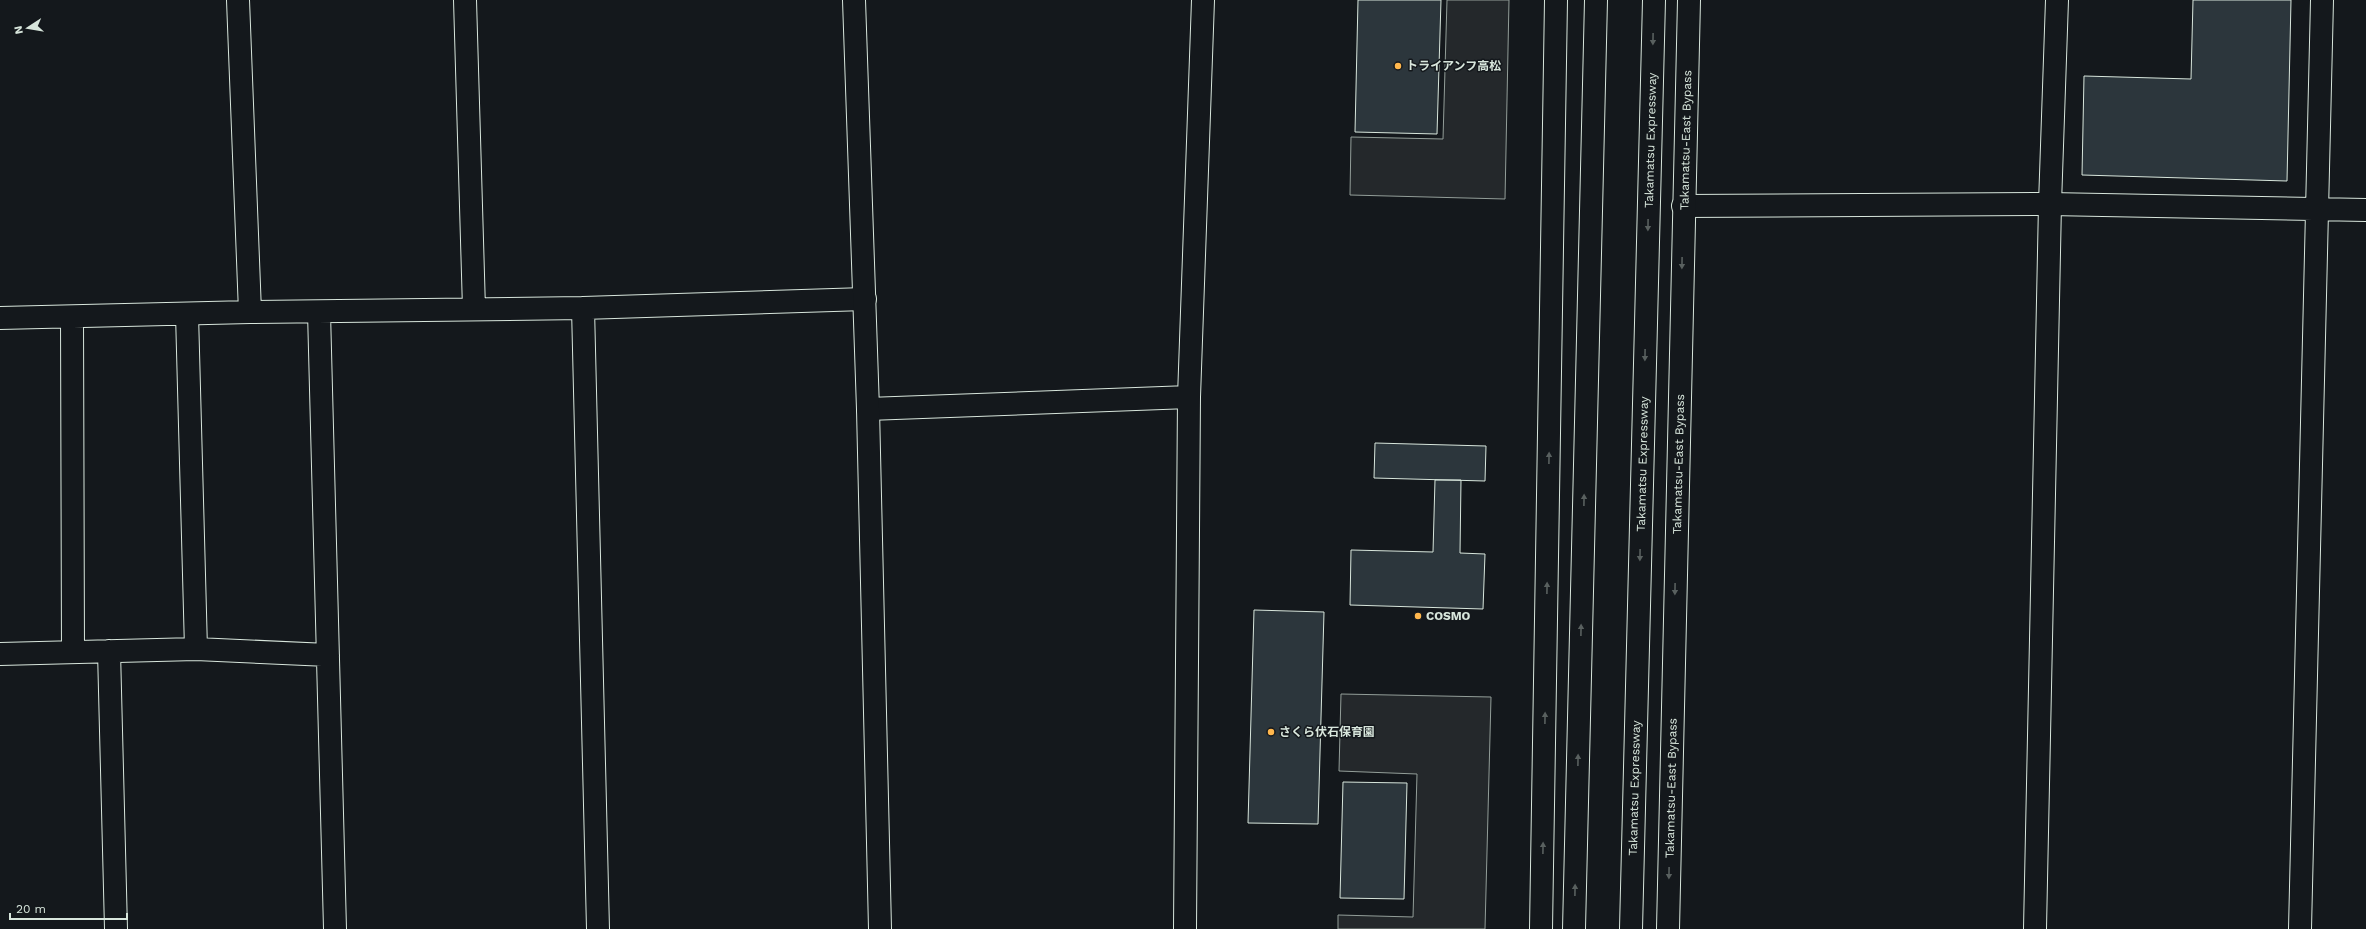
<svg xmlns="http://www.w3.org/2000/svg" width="2366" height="929" viewBox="0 0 2366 929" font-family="'Work Sans','Noto Sans JP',sans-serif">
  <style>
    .parking { fill: #24282b; stroke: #939e99 }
    .building { fill: #2c363c; stroke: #d8e6dc }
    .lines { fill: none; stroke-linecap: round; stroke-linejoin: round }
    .street-casing { stroke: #d8e6dc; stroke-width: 24 }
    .secondary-casing { stroke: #d8e6dc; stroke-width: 24 }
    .highway-casing { stroke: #d8e6dc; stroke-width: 24 }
    .street { stroke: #14181c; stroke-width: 22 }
    .secondary { stroke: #14181c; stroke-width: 22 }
    .highway { stroke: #14181c; stroke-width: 22 }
    .oneway { fill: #59605f }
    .poi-dot { fill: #ffb74d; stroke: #14181c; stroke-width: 1.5 }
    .labels { text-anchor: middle; stroke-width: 3; stroke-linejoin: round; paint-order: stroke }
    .poi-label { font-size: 12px; font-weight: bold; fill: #d8e6dc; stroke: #14181c; text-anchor: start }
    .street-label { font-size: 12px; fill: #d8e6dc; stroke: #14181c }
  </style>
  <rect width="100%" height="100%" fill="#14181c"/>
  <path class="parking" d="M1447,0H1509L1505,199L1350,195L1351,137L1443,139Z
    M1341,694L1491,697L1485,929H1338V915L1413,917L1417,774L1339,771Z"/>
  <path class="building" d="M1358,0H1441L1437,134L1355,132Z
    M2193,0H2291L2287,181L2082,175L2084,76L2191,79Z
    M1375,443L1486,446L1485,481L1374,478Z
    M1435,480H1461L1460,553L1485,554L1483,609L1350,605L1351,550L1433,552Z
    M1254,610L1324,612L1318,824L1248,823Z
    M1343,782L1407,783L1404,899L1340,898Z"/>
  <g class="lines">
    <defs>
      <path id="street" d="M238,0L250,312
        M465,0L474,309
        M1683,206L2050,204L2366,210
        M583,308L598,929
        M319,312L335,929
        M187,314L196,649
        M72,317L73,652
        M0,318L250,312L583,308L865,299
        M868,409L1189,397
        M109,651L116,929
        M0,654L196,649L328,655
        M1185,929L1189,397L1203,0
        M2035,929L2050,204L2057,0
        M2300,929L2322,0"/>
      <path id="secondary" d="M854,0L868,409L880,929"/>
      <g id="highway">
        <path d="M1541,929L1556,0"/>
        <path d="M1574,929L1596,0"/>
        <path id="s1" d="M1631,929L1654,0"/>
        <path id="s2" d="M1668,929L1689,0"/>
      </g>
    </defs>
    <use href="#street" class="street-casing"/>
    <use href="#secondary" class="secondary-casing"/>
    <use href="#highway" class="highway-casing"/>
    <use href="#street" class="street"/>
    <use href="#secondary" class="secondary"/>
    <use href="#highway" class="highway"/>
  </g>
  <defs><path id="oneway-solid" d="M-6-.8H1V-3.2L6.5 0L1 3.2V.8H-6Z"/></defs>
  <g class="oneway">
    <use href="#oneway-solid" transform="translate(1653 39) rotate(91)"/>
    <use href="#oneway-solid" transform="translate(1648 225) rotate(91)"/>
    <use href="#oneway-solid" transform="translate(1682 263) rotate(91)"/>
    <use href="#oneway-solid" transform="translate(1645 355) rotate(91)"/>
    <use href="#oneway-solid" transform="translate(1549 458) rotate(-89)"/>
    <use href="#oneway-solid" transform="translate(1584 500) rotate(-89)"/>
    <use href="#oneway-solid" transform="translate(1640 555) rotate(91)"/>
    <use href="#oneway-solid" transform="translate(1547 588) rotate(-89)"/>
    <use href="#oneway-solid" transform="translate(1675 589) rotate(91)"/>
    <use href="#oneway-solid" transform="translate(1581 630) rotate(-89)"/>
    <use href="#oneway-solid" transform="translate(1545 718) rotate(-89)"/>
    <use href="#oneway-solid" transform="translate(1578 760) rotate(-89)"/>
    <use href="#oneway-solid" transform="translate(1543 848) rotate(-89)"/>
    <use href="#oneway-solid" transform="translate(1669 873) rotate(91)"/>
    <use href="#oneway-solid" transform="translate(1575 890) rotate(-89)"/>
  </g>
  <g class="poi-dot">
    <circle cx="1398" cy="66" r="4"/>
    <circle cx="1418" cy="616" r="4"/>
    <circle cx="1271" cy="732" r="4"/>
  </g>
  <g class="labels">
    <g class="poi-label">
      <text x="1406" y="70">トライアンフ高松</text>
      <text x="1426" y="620">COSMO</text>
      <text x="1279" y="736">さくら伏石保育園</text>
    </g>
    <g class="street-label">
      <text dy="4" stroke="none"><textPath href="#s1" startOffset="789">Takamatsu Expressway</textPath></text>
      <text dy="4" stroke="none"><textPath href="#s2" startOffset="789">Takamatsu-East Bypass</textPath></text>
      <text dy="4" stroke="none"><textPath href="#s1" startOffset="465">Takamatsu Expressway</textPath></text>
      <text dy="4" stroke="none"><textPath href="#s2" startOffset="465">Takamatsu-East Bypass</textPath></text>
      <text dy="4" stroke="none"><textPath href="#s1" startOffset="141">Takamatsu Expressway</textPath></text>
      <text dy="4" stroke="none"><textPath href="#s2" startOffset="141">Takamatsu-East Bypass</textPath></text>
    </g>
  </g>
  <g transform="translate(28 28) rotate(258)" stroke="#14181c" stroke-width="3" paint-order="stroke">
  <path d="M0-3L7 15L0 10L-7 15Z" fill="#d8e6dc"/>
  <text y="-6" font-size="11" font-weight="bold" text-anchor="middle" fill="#d8e6dc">N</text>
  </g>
  <path d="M10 913v6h117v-6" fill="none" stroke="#d8e6dc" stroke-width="2"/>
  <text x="16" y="913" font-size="12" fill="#d8e6dc" stroke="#14181c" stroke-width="3" paint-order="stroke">20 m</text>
</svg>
